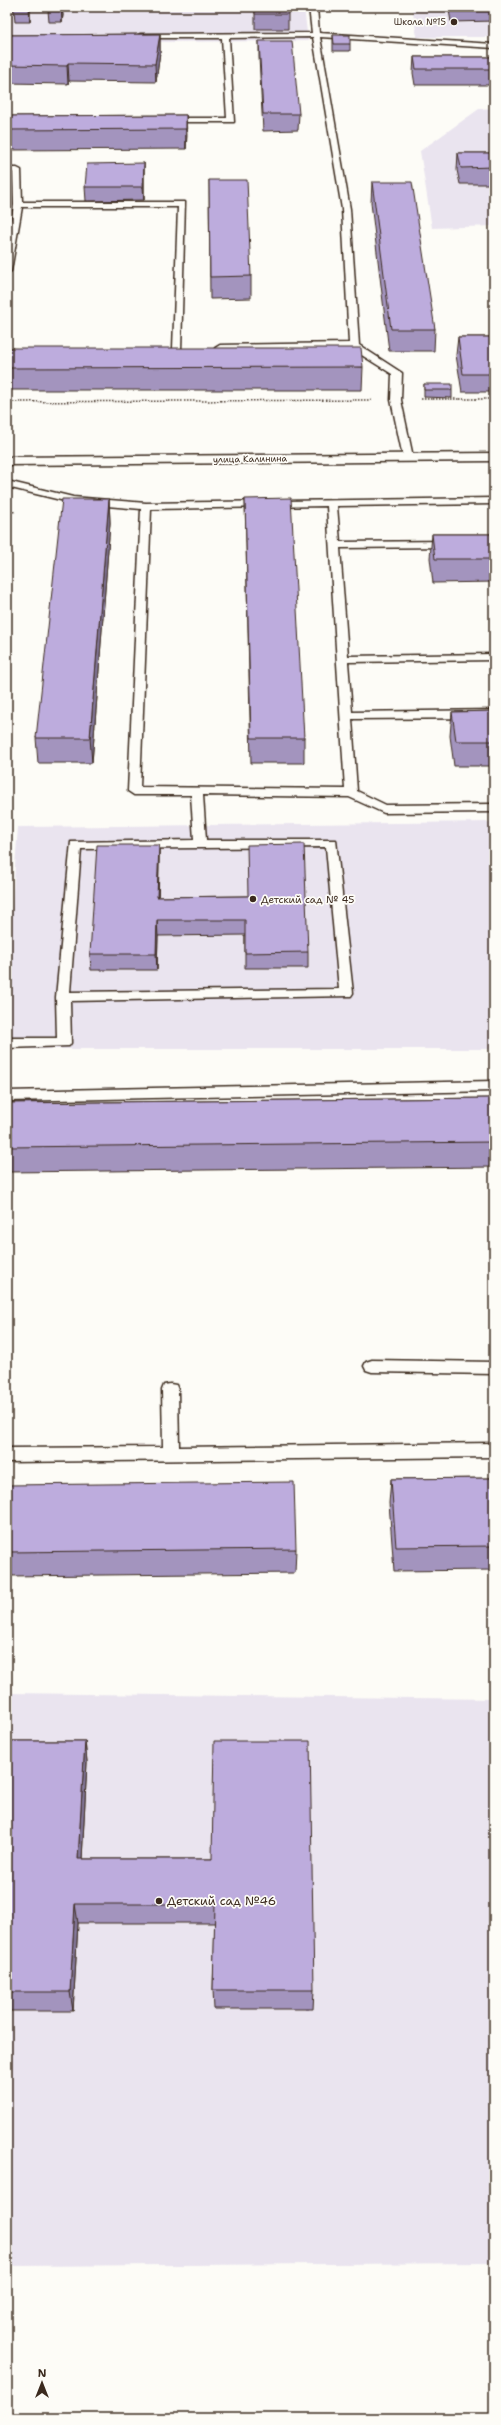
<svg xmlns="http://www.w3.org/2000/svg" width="501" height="2425" viewBox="0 0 501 2425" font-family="'Shantell Sans',sans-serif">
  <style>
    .built { fill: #eae4ef }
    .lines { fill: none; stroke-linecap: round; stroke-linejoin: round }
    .lane-casing { stroke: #3b2a1e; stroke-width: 3 }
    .secondary-casing { stroke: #3b2a1e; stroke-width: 3 }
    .path { stroke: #3b2a1e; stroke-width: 1.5; stroke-dasharray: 1.5 1.5; stroke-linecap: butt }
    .lane { fill: #fdfcf7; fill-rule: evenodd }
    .secondary { fill: #fdfcf7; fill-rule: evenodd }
    .wall { fill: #a394be; stroke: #3b2a1e }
    .shaded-wall { fill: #84789b; stroke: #3b2a1e }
    .building { fill: #bdacdd; stroke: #3b2a1e }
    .poi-dot { fill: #3b2a1e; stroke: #fdfcf7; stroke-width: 1.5 }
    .labels { text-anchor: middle; stroke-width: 3.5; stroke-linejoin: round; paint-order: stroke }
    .far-poi-label { font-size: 9px; fill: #3b2a1e; stroke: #fdfcf7; text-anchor: end }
    .far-street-label { font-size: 9px; fill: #3b2a1e; stroke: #fdfcf7 }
    .poi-label { font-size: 10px; fill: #3b2a1e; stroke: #fdfcf7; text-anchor: start }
    .near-poi-label { font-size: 12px; fill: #3b2a1e; stroke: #fdfcf7; text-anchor: start }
  </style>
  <rect width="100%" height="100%" fill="#fdfcf7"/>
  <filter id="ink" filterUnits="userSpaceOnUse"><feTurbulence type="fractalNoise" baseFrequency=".025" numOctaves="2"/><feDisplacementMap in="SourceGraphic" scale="8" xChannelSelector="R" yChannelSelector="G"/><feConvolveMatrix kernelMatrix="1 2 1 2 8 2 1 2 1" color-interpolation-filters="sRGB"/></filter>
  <g filter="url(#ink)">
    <path class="built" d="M7,7H304L308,41L7,43Z
      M412,7H494V37H417Z
      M494,108V226L432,228L420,151L479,109Z
      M494,822V1049H7V970L18,827Z
      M7,1693L494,1699V2263L7,2266Z"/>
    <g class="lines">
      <defs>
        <path id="lane" d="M309,7H317L319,33L494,44V48L320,37L350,209L359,345L402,373L401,400L413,457L408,460L403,457L391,400L392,374L352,349L220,351L215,348L220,345L349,343L342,209L313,37L229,38L234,122H163V118H227L222,38H140L136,36L140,34L312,33Z
          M7,168H17L21,170L22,202H185L181,351L173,349L178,207H22L11,271L7,274V245L14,205L13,172H7Z
          M7,481L73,497L146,503L494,498V504L337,506L340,542L451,541L456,544L451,547L340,548L348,656L494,654V660L348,662L352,712L494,710V718L352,719L357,791L386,805L494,804V812L384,813L349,797L203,795L206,840H336L353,993L351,996L70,1001L71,1043L69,1046L7,1048V1038H57L56,997L71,842L194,840L191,795H134L128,791L141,509L73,503L7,487ZM327,506L345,789L140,787L151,509ZM326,847L339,989L70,992L81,849Z
          M494,1081V1091L7,1101V1091Z
          M372,1360L494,1362V1374L372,1372L366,1370L364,1366L366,1362Z
          M170,1384L176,1385L178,1390L179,1447L494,1443V1457L7,1462V1448L163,1447L162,1390L164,1385Z"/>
        <path id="secondary" d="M494,453V461L7,465V457Z"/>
      </defs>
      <use href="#lane" class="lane-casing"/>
      <use href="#secondary" class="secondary-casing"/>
      <path class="path" d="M421,399H494
        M7,402L372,400
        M7,511L16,512"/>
      <use href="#lane" class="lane"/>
      <use href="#secondary" class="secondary"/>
    </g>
    <path class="wall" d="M7,7H133L132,10H62L63,15L62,22H49L48,10H30V22H15L14,10H7Z
      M255,7H288V29H255Z
      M449,7H494V21L451,22L449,10Z
      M160,34V52L156,82L69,81L68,84L7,83V35Z
      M333,35L350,44V51H333Z
      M259,41L299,114L298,130L263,131L259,57Z
      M414,57H494V85H415L413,73Z
      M186,115V149L7,150V116Z
      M458,153H494V184H460L457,170Z
      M144,163V200L86,201L85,187Z
      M209,180L251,276V298L210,299Z
      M372,182L435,329L434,351H389L371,203Z
      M458,337H494V392H462L456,355Z
      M7,348L363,367L362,390H7Z
      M424,384L452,390V398L424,397Z
      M109,499L110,523L92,763H38L36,738Z
      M245,499L304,738V763H251Z
      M432,534H494V582L433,583L430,558Z
      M494,711V766H454L450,736L452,712Z
      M159,845V861L158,897L247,896L308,952V968H245V935L158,936L157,970H91L90,954Z
      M494,1098V1167L7,1172V1103Z
      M494,1478V1570L394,1571L389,1503L391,1479Z
      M7,1485L296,1549L295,1573L7,1576Z
      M7,1741H85L87,1762L82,1859H212L314,1990L313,2009H214L213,1990L215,1923H78L73,2011H7Z"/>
    <path class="shaded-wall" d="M29,7H30V22Z
      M61,7H62L63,15L62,22Z
      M160,34V52L156,82L155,64Z
      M68,63L69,81L68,84L67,66Z
      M186,115L187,136L186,149Z
      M144,163V200L143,187Z
      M109,499L110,523L92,763L90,738Z
      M159,845V861L158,913L157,897Z
      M157,920L158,936L157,970L156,954Z
      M85,1741L87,1762L81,1879L78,1859Z
      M75,1904L78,1923L73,2011L70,1992Z"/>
    <path class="building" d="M255,7H288V14H255Z
      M160,34L155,64L68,63L67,66L7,65V35Z
      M333,35H350V44H334Z
      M259,41H292L299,114H263Z
      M414,57H494V69H416Z
      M186,115V129L7,130V116Z
      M458,153H494V167L461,168Z
      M144,163L143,187H85L87,164Z
      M209,180H247L251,276L210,277Z
      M372,182H412L435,329H391Z
      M458,337H494V374H463Z
      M7,348H361L363,367L7,368Z
      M424,384H452V390H424Z
      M291,498L304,738H251L245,499Z
      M62,499H109L90,738H36Z
      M432,534H494V559H435Z
      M494,711V741H456L452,712Z
      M304,844L308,952L245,953V920H157L156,954H90L97,845H159L157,897L248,896L247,845Z
      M494,1098V1142L7,1147V1103Z
      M494,1478V1546L396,1547L391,1479Z
      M294,1482L296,1549L7,1552V1485Z
      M7,1741H85L78,1859H212L214,1741H310L314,1990H213L215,1904H75L70,1992H7Z"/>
  </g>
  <g class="poi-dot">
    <circle cx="454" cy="22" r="4"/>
    <circle cx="253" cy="899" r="4"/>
    <circle cx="159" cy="1901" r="4"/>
  </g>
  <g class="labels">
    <g class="far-poi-label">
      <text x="446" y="25">Школа №15</text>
    </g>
    <g class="far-street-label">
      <text transform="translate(250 459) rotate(-1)" y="3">улица Калинина</text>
    </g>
    <g class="poi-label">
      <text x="261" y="903">Детский сад № 45</text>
    </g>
    <g class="near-poi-label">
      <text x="167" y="1905">Детский сад №46</text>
    </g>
  </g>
  <rect width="501" height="2425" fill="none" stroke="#fdfcf7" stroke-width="24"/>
  <rect x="12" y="12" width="477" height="2401" fill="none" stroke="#3b2a1e" stroke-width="1.5" filter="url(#ink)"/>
  <g transform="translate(42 2383)" stroke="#fdfcf7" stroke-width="3" paint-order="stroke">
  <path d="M0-3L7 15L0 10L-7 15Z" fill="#3b2a1e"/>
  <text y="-6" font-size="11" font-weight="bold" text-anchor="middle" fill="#3b2a1e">N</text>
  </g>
</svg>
